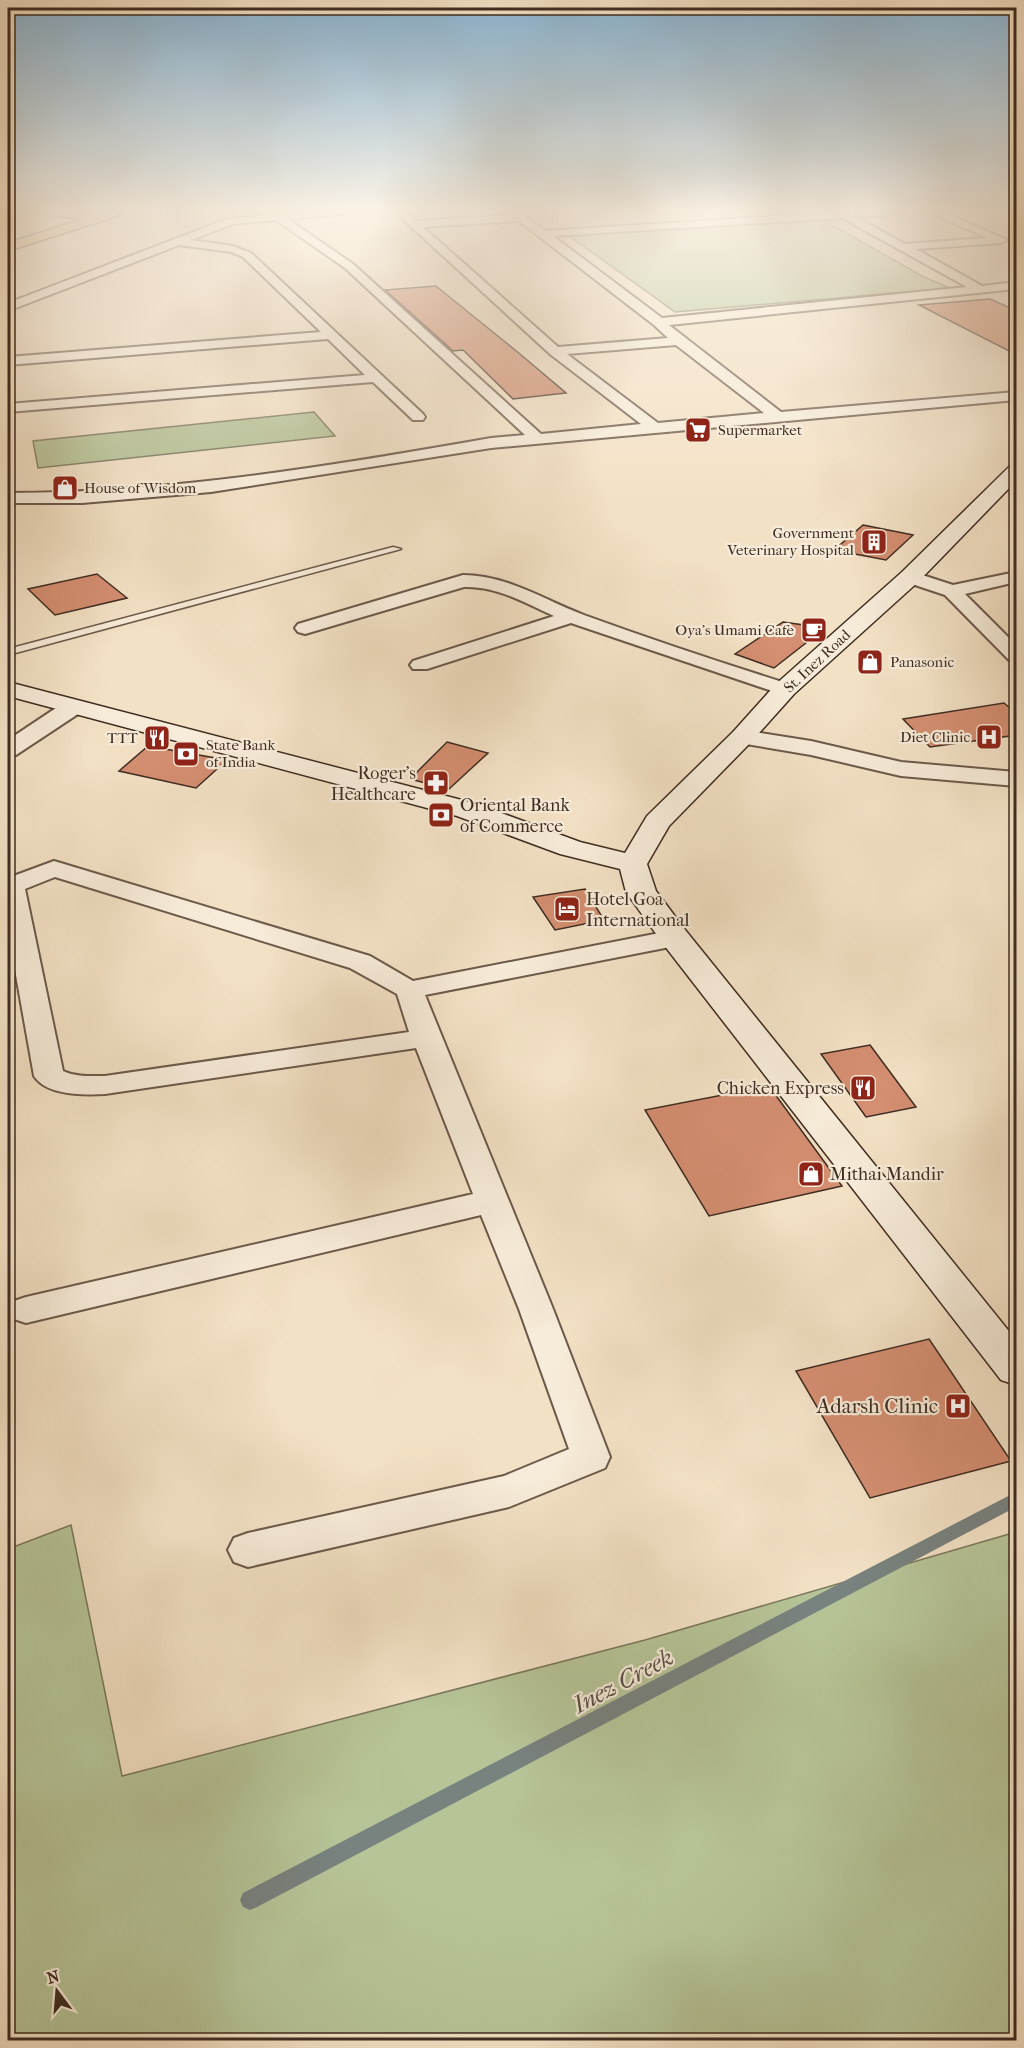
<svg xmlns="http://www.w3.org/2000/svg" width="1024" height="2048" viewBox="0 0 1024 2048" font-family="'IM FELL French Canon',serif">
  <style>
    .green { fill: #b6c498; stroke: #7a785c; stroke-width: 1.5 }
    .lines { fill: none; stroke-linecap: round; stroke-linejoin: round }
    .stream { fill: #78827f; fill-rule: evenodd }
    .building { fill: #d48e71; stroke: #3f2c21; stroke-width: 1.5 }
    .service-casing { stroke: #6c594a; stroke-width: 3 }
    .minor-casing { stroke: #6c594a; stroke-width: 4 }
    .secondary-casing { stroke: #3f2c21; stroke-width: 3 }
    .primary-casing { stroke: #3f2c21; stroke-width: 3 }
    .service { fill: #f7ecd9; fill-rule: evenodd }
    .minor { fill: #f7ecd9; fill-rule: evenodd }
    .secondary { fill: #f7ecd9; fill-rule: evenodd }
    .primary { fill: #eac082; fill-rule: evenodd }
    .labels { text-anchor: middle; stroke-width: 4.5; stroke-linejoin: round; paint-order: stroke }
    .far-poi-label { font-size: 15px; fill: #3f2c21; stroke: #f7ecd9; text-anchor: start }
    .far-street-label { font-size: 15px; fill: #3f2c21; stroke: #f7ecd9 }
    .poi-label { font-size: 18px; fill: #3f2c21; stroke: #f7ecd9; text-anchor: start }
    .near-poi-label { font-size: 21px; fill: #3f2c21; stroke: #f7ecd9; text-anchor: end }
    .near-water-label { font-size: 24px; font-style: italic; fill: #575048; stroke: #f7ecd9 }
  </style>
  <rect width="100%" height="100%" fill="#f3e1c5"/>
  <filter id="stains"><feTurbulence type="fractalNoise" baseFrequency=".00333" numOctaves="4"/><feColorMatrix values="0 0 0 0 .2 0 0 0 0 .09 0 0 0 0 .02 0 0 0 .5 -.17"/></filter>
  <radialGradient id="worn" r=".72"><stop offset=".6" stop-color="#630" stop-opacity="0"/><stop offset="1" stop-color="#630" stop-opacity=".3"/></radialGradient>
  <path class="green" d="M823,220L924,277L950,288L675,312L568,235Z
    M314,412L335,436L38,468L33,441Z
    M71,1525L122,1776L645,1640L1016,1532V2040H8V1549Z"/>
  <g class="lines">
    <path class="stream" d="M1016,1492V1507L257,1907L250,1910L243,1907L240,1900L243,1893Z"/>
  </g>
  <path class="building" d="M436,286L520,354L566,393L513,399L463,350L453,351L385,290Z
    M990,299L1017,311V355L919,305Z
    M863,525L913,535L886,560L834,550Z
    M97,574L127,598L55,615L28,589Z
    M783,622L825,628L774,668L735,654Z
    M1004,703L1017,714V735L930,747L903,719Z
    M447,742L488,753L449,789L410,779Z
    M148,746L227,760L196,788L119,771Z
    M585,889L604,920L555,930L533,897Z
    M870,1045L916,1107L866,1117L821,1054Z
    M769,1086L842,1186L709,1216L645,1110Z
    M929,1339L1011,1461L870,1498L796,1371Z"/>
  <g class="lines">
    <defs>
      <path id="service" d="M393,547L401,549L8,655V649Z"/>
      <path id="minor" d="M31,211L30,213L8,218V212Z
        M40,211C58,211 87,208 101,218L96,221L45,214Z
        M309,211H348L343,214L288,219L353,264L541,434L641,424L550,354L394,211H405L416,221L511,215L507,211H518L545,231L853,211H906L901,214L856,217L905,244L987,238L927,211H941L1007,240L1002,243L916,249L982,286L1016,282V289L669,325L781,412L1016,392V400L491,448L211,492L82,503H8V493C171,493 331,466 491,438L525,435L345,268L276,220L233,224L191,240L233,246L251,253L423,414L425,417L423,420H413L373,382L8,412V404L365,375L328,339L8,365V357L321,332L243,257L231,252L179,245L8,311V303L227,219ZM842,218L967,287L662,318L553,236ZM519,221L654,325L668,338L558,347L423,227ZM676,345L764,413L658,423L567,354Z
        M910,571L953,585L1016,572V582L965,594L1016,645V662L1009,660L945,595L903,581L901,577L903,573Z
        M463,575C507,575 544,600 584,615C653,640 722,663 792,685L795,689L792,693L785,695L778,693L571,623L427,669H413L410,665L413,661L554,616C525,603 497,586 464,587L305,634L298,632L295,628L298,624Z
        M73,701L81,702L84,707L81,712L16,755L8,757V740L65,702Z
        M742,730L811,741L901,762L1016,772V786L901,776L811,755L734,742L731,737L734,732Z
        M54,861L370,956L413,981L675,930L684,932L688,938L684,944L675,946L425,995L553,1309L610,1457L605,1468L509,1507L248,1567L234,1562L228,1550L234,1538L248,1533L504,1476L569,1449L519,1309L481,1215L26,1323L14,1319L9,1310L14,1301L26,1297L473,1194L416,1048L105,1094C84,1095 47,1096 34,1076L8,930V878ZM55,877L350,968L397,994L409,1032L105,1076C90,1076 76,1077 63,1071L25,889Z"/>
      <path id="secondary" d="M1016,465V481L918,582L794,694L751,742L669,826L647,864L656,891L686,931L1016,1340V1385L1001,1380L664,945L626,892L620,869L560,854L457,816L8,696V682L477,804L580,842L625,853L647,816L733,732L776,684L902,572L1009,467Z"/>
      <path id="primary" d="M107,211H125L123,214L8,251V243Z"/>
    </defs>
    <use href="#service" class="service-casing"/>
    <use href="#minor" class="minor-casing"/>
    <use href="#secondary" class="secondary-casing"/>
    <use href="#primary" class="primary-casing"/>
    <use href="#service" class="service"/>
    <use href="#minor" class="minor"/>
    <use href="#secondary" class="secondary"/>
    <use href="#primary" class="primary"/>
  </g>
  <linearGradient id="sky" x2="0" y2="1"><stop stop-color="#8ab7d7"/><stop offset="0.42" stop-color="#faf2e5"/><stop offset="1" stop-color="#faf2e5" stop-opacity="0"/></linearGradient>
  <rect width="1024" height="498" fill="url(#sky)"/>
  <defs>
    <symbol id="supermarket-square" viewBox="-11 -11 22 22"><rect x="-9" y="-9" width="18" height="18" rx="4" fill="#8f2418" stroke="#f7ecd9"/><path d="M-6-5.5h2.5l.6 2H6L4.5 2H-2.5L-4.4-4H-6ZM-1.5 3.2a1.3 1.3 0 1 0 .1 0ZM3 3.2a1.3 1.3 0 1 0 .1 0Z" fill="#fff"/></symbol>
    <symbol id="shop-square" viewBox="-11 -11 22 22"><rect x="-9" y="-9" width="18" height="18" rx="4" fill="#8f2418" stroke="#f7ecd9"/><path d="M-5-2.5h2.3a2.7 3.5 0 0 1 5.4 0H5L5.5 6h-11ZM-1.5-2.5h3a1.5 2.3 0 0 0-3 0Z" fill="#fff"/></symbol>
    <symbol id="building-square" viewBox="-11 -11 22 22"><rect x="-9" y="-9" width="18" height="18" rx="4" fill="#8f2418" stroke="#f7ecd9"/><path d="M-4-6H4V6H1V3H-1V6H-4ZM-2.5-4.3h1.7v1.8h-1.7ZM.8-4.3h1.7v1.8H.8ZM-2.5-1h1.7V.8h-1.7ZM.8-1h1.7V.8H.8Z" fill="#fff"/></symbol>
    <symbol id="cafe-square" viewBox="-11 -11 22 22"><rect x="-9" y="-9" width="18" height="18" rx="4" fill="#8f2418" stroke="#f7ecd9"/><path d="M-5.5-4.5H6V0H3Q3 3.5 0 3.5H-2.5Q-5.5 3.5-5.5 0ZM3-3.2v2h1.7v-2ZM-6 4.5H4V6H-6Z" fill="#fff"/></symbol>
    <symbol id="hospital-square" viewBox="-11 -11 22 22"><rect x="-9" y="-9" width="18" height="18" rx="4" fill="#8f2418" stroke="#f7ecd9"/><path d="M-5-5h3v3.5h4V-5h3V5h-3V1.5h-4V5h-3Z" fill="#fff"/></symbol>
    <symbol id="restaurant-square" viewBox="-11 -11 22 22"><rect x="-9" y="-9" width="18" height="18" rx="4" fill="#8f2418" stroke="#f7ecd9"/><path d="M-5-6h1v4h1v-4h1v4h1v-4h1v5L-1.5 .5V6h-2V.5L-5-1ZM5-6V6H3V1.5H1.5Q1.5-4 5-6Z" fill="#fff"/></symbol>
    <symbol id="bank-square" viewBox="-11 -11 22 22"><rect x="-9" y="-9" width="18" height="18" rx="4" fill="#8f2418" stroke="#f7ecd9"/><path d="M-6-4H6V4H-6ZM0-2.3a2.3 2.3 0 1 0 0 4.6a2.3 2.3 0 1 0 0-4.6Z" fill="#fff"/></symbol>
    <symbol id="pharmacy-square" viewBox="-11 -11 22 22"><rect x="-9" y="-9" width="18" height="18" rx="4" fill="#8f2418" stroke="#f7ecd9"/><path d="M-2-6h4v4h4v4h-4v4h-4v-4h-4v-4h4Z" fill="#fff"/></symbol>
    <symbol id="hotel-square" viewBox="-11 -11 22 22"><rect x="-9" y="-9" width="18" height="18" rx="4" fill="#8f2418" stroke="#f7ecd9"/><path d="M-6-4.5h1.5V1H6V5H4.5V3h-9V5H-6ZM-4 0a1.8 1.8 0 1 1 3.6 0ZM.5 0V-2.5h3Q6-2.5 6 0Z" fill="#fff"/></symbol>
  </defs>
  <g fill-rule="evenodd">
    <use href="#supermarket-square" x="683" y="415" width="30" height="30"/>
    <use href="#shop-square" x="50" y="473" width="30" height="30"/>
    <use href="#building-square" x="859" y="527" width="30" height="30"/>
    <use href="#cafe-square" x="799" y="615" width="30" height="30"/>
    <use href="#shop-square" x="855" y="647" width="30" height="30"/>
    <use href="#hospital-square" x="974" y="722" width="30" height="30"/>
    <use href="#restaurant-square" x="142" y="723" width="30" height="30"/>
    <use href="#bank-square" x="171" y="739" width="30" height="30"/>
    <use href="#pharmacy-square" x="421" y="768" width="30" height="30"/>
    <use href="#bank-square" x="426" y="800" width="30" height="30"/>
    <use href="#hotel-square" x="552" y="894" width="30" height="30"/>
    <use href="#restaurant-square" x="848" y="1073" width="30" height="30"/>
    <use href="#shop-square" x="796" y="1159" width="30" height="30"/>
    <use href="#hospital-square" x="943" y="1391" width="30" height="30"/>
  </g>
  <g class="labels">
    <g class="far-poi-label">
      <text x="718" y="435">Supermarket</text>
      <text x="84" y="493">House of Wisdom</text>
      <text x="854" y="538" text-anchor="end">Government<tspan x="854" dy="17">Veterinary Hospital</tspan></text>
      <text x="794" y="635" text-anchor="end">Oya's Umami Cafe</text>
      <text x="890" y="667">Panasonic</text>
      <text x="970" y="742" text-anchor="end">Diet Clinic</text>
      <text x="138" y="743" text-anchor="end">TTT</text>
      <text x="206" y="750">State Bank<tspan x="206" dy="17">of India</tspan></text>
    </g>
    <g class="far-street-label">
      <text transform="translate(817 661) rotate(-43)" y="5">St. Inez Road</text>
    </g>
    <g class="poi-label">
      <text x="416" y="779" text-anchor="end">Roger's<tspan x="416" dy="21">Healthcare</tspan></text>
      <text x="460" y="811">Oriental Bank<tspan x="460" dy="21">of Commerce</tspan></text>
      <text x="586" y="905">Hotel Goa<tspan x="586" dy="21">International</tspan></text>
      <text x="844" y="1094" text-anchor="end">Chicken Express</text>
      <text x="830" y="1180">Mithai Mandir</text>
    </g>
    <g class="near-poi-label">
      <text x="938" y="1413">Adarsh Clinic</text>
    </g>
    <g class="near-water-label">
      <text transform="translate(623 1681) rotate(-28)" y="8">Inez Creek</text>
    </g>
  </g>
  <rect width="1024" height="2048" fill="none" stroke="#f3e1c5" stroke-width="30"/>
  <rect x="9" y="9" width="1006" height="2030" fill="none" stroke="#3f2c21" stroke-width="3"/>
  <rect x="15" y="15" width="994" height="2018" fill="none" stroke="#3f2c21" stroke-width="1.5"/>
  <g transform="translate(57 1991) rotate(344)" stroke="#f7ecd9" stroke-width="4.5" paint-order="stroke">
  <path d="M0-4.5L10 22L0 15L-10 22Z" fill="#3f2c21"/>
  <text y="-9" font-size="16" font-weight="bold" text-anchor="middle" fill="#3f2c21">N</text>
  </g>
  <rect width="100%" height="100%" filter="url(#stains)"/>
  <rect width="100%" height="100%" fill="url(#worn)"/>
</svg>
